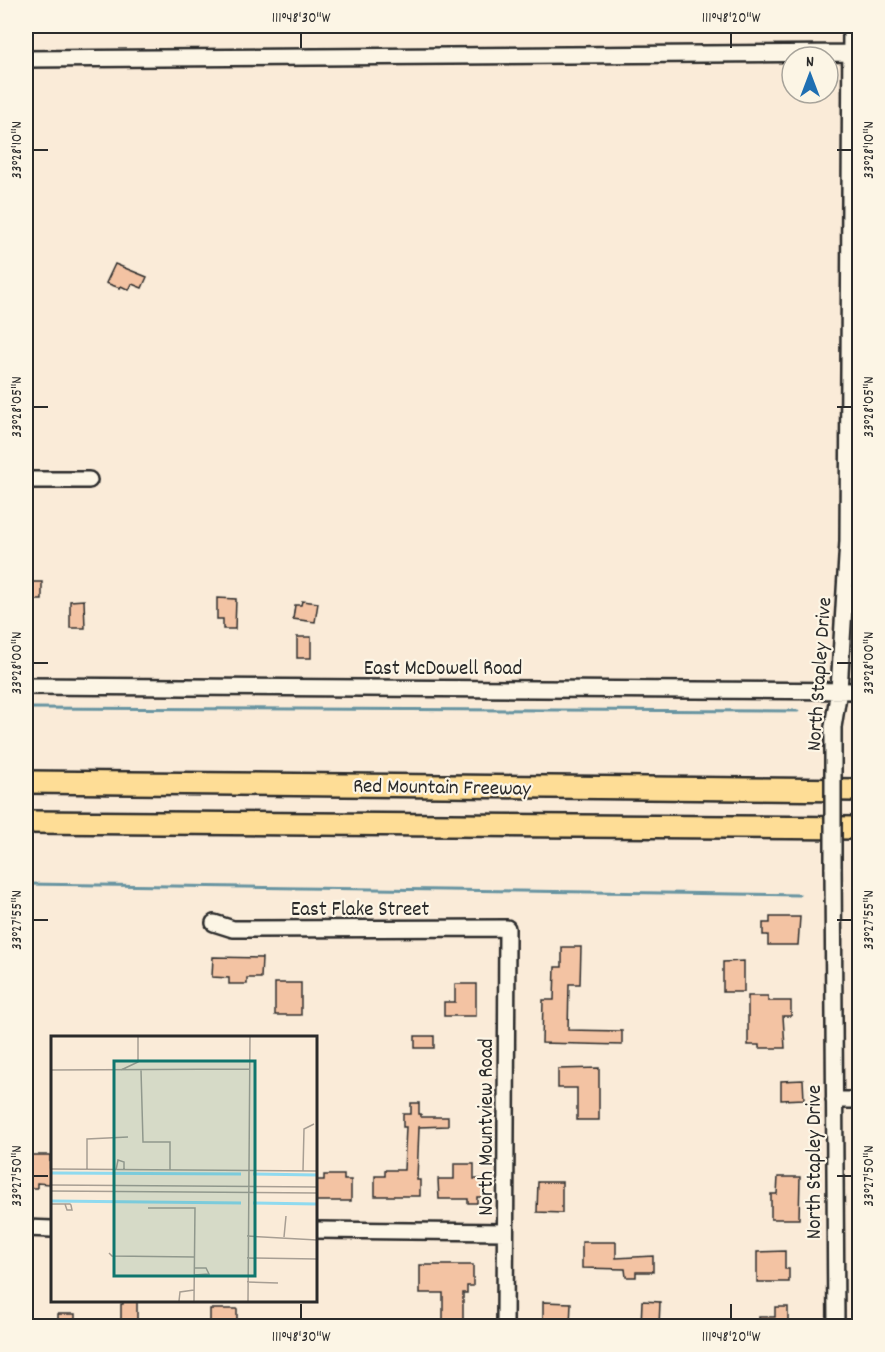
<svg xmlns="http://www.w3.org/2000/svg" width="885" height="1352" viewBox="0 0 885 1352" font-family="Dekko,sans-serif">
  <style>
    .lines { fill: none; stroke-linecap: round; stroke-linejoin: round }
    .stream { stroke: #6794a1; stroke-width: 3 }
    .building { fill: #f3c3a3; stroke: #2b2b2b; stroke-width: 1.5 }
    .minor-casing { stroke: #2b2b2b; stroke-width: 20 }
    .highway-casing { stroke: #2b2b2b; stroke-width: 26 }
    .minor { stroke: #fcf5e5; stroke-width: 15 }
    .highway { stroke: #fedd96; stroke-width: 21 }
    .minor-bridge-casing { stroke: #2b2b2b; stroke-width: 20; stroke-linecap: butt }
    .minor-bridge { stroke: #fcf5e5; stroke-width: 15 }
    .ticks { fill: none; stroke: #2b2b2b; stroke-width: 2 }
    .labels { text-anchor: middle; stroke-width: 4.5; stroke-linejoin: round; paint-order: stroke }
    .street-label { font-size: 21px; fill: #2b2b2b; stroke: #fcf5e5 }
    .inset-river { fill: none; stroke: #8fdaef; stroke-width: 3 }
    .inset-road { fill: none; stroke: #a79e93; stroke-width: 1.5 }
    .view { fill: #0f766e; fill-opacity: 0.15; stroke: #0f766e; stroke-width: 3 }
    .inset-edge { fill: none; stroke: #2b2b2b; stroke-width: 3 }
    .neatline { fill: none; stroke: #2b2b2b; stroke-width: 2 }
    .ticks-label { font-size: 15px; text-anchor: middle; fill: #2b2b2b }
  </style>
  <rect width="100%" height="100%" fill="#faebd8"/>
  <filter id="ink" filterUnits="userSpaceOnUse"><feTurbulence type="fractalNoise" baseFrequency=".0167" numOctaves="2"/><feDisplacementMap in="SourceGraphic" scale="12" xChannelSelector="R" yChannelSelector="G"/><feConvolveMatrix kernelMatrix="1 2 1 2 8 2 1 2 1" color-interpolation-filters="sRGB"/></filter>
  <g filter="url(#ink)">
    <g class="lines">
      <path class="stream" d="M26,708L798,711
        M26,884L799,895"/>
    </g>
    <path class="building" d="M115,264L147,277L142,288L132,284L129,290L121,286L120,288L106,283Z
      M26,582H42V600H26Z
      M217,598L236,599L235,629H223V619H217Z
      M84,600L85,628H70V601Z
      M302,601L318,603L315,622L293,619L295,605H301Z
      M297,637H311V658H297Z
      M770,917H800L798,945H768V935H763V923H770Z
      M562,947H581L580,984H569L568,1030L622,1031V1045L542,1043L543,1000H554L555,967H562Z
      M213,957L262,958L261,978H247V984H229V978L212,977Z
      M744,961V992H723V962Z
      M275,983H301V1015H275Z
      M455,984H476V1016H444V1002H455Z
      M748,996H768V1001H791V1016H783L785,1048H759V1045H748Z
      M415,1036H434V1048H415Z
      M599,1068V1120H577V1088H558V1069Z
      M803,1080L804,1099L781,1100V1081Z
      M411,1103H419V1114H421V1117H448V1126L419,1127L417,1180H420V1196H375V1176H385V1170H404L406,1127H403V1114H411Z
      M26,1155H50V1184L37,1183V1188H27Z
      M454,1164H474V1179H484V1197H477V1203H468V1199H439L438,1179H454Z
      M324,1175H344V1180H351V1201H315V1180H324Z
      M778,1177H800L799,1219H771V1194H777Z
      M538,1182H562V1213L537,1212Z
      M582,1242H616V1258L653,1256V1272H636V1277H626L625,1269L582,1268Z
      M785,1251V1269H789V1282H757V1252Z
      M420,1265H473V1286H467V1293H463V1326H443V1293H420Z
      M123,1299H137V1324H121V1304H123Z
      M642,1301L660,1302L659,1326H641Z
      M543,1302L571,1303L570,1326H543Z
      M775,1307H788V1326H759V1317H775Z
      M210,1309H237V1326H210Z
      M58,1314H75V1326H58Z"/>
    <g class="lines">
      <defs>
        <path id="minor" d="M26,59L851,53
          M26,480H89
          M26,686L860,691
          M833,727L839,690L848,541L851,26
          M833,867L836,1326
          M214,923L233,929L507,928L505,1326
          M834,1100H860
          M26,1228L52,1229
          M315,1230L505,1232"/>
        <path id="highway" d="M26,782L860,790
          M26,822L860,828"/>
      </defs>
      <use href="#minor" class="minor-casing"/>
      <use href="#highway" class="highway-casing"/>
      <use href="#minor" class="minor"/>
      <use href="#highway" class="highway"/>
      <defs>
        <path id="minor-bridge" d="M833,727V867"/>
      </defs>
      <use href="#minor-bridge" class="minor-bridge-casing"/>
      <use href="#minor-bridge" class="minor-bridge"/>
    </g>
  </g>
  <path class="ticks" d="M301,33V48M731,33V48M33,150H48M837,150H852M33,407H48M837,407H852M33,663H48M837,663H852M33,920H48M837,920H852M33,1176H48M837,1176H852M301,1304V1319M731,1304V1319"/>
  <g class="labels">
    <g class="street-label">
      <text x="443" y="674">East McDowell Road</text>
      <text transform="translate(818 674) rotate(-86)" y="7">North Stapley Drive</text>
      <text transform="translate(442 786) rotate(1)" y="7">Red Mountain Freeway</text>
      <text x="360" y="915">East Flake Street</text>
      <text transform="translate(485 1127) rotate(-90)" y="7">North Mountview Road</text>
      <text transform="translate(813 1162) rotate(-90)" y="7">North Stapley Drive</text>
    </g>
  </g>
  <g transform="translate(51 1036)">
    <rect width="266" height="266" fill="#faebd8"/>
    <path class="inset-river" d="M0,137L190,138M202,138L266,139M0,165L190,167M202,167L266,168"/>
    <path class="inset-road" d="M0,34L199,33M70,34L87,26V0M90,34L92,106H119V134M0,133L266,135M36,134V103L77,101M65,134L67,124L73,126V134M252,135L253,93L263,88M0,149L266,151M0,155L266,157M0,168H19L20,169L21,174H16L14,168M97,172H144L143,265M196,200L266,204M233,201L235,180M58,217L61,220L144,221M196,222L266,223M143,239L158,238L155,232H143M196,246L227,247M128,265L129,256L143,254M197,265L199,0"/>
    <path class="view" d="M63,25H204V240H63Z"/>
    <rect width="266" height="266" class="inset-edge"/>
  </g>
  <rect width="885" height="1352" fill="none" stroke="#fcf5e5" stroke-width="66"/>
  <g transform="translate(810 75)"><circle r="28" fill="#fcf5e5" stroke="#a8a49b" stroke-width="1.5"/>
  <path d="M0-4.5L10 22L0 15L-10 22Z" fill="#1f6fb2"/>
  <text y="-9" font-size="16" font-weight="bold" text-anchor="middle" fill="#2b2b2b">N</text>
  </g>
  <rect x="33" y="33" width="819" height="1286" class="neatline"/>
  <g class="ticks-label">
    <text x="301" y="22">111°48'30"W</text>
    <text x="731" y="22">111°48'20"W</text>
    <text transform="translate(16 150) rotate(-90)" y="5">33°28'10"N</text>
    <text transform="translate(868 150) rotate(-90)" y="5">33°28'10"N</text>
    <text transform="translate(16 407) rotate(-90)" y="5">33°28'05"N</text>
    <text transform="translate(868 407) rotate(-90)" y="5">33°28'05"N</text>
    <text transform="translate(16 663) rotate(-90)" y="5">33°28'00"N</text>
    <text transform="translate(868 663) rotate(-90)" y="5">33°28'00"N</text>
    <text transform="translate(16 920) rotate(-90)" y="5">33°27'55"N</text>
    <text transform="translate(868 920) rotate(-90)" y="5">33°27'55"N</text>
    <text transform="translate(16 1176) rotate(-90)" y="5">33°27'50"N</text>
    <text transform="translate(868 1176) rotate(-90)" y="5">33°27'50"N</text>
    <text x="301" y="1341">111°48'30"W</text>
    <text x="731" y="1341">111°48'20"W</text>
  </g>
</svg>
